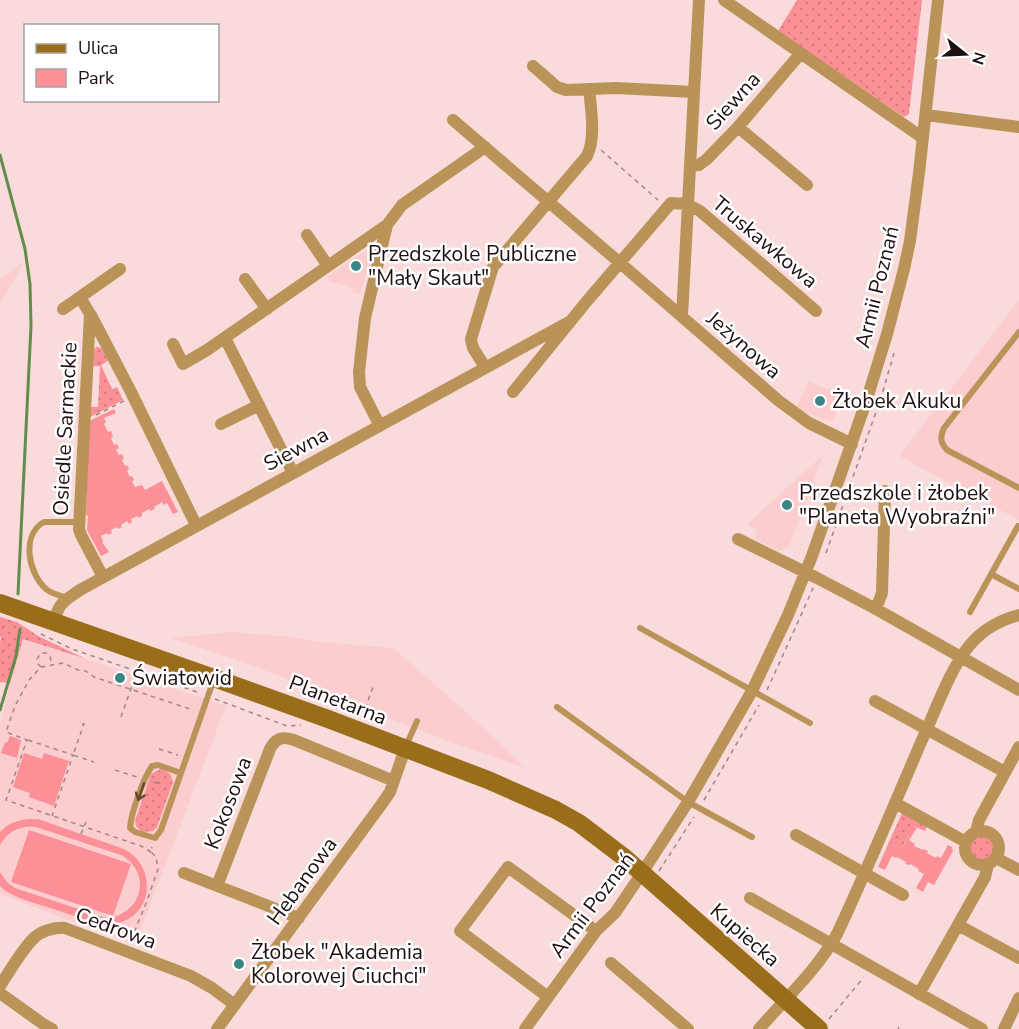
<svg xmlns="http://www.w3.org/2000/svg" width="1019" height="1029" viewBox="0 0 1019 1029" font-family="'Nunito Sans',sans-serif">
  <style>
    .built { fill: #fccdce }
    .grass { fill: url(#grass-dots) }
    .green { fill: #fb9096 }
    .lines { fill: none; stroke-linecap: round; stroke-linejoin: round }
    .stream { stroke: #648c4c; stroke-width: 3 }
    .path { stroke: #9f8687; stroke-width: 1.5; stroke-dasharray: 4.5 4.5; stroke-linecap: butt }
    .lane { stroke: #b99357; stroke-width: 6 }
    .street { stroke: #b99357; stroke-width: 12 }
    .secondary { stroke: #9a6d1a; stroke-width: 18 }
    .oneway { stroke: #654a30 }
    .poi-dot { fill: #3c8586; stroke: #fff; stroke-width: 2 }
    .labels { text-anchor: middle; stroke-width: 5; stroke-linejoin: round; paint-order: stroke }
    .street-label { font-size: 21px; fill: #200f10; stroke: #fff }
    .poi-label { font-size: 21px; fill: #200f10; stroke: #fff; text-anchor: start }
  </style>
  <defs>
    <pattern id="grass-dots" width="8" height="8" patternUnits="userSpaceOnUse" patternTransform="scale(1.5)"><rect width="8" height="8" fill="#fb9096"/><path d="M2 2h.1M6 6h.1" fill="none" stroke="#d77b80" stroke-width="1.8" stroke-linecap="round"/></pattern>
  </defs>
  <rect width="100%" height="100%" fill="#f9dbdb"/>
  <path class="built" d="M367,250H370L372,252V255L360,294L352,292L353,288L329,281L326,277Z
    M25,261L0,305V279Z
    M1019,300V520L899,456Z
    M808,381L843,395L832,422L803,412L797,407Z
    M822,456H823L789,547L779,551L754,538L758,530L747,524Z
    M231,632L292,637L312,641L393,648L466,712L501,744L525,768L445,740L243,662L171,638Z
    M23,639L84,658L226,706L135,945L0,894V726L10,683Z"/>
  <path class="grass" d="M797,0H922L909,114L904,117L778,31Z
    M96,347H99L102,349L108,361L101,365L112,389L117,387L123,400L90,417V407H98L100,366H93L94,350Z
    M0,617L17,622L40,637L84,658L23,639L10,683L0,682V643L1,637L0,636Z
    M161,769C169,771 171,774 173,782L157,827L153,831L142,832L136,826L135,821L151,774Z
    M902,813L927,826L925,831L911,825L909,835L901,849L889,842Z
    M968 848a14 14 0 1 1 28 0a14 14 0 1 1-28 0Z"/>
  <path class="green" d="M114,409L116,413L104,418L106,422L104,424L108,432L111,431L113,436L111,438L114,445L117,444L119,448L116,450L119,455L122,454L124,459L122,460L125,466L127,465L129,469L127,471L130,477L132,476L134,480L132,481L135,487L142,485L145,490L162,481L178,512L173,514L167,503L163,505L162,502L154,507L155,509L151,511L149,509L142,513V516L139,518L137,516L131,519L132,522L129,524L127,521L121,525L122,527L118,529L117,527L111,530L112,533L108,535L107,533L101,536L103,541L102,542L109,552L101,556L87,530L88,516L86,515L89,421Z
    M10,736L21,740L17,758L1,753L5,742L7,743Z
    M24,753L42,759L44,753L69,761L54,806L29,797L30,793L13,787Z
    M30,819H38L124,849C156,865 155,914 118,923C113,925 108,925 104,925C92,924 79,917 68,914C50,907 29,903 11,894C7,892 3,889 0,886V872L7,882L15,888L106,918C142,915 153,873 121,855L36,827C20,825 8,831 0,845V832C8,823 18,820 30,819Z
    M911,825L917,828L909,840L915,844L914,846L923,850L924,849L928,851L927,853L936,858L937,856L941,858L948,845L952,847L953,851L934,885L928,882L923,892L916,888L924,874L918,871L919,869L910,864L909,865L905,864L906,862L897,857L896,858L892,856L885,870L878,867L889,842L901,849L909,836L906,834Z
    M29,830L131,864L113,916L11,882Z"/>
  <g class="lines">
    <path class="stream" d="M0,155L25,249L30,284L31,326L18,594
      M0,710L16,656L20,629"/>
    <path class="path" d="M601,150L658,200
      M96,415L124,401
      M826,553L881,398L894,353
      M41,634L72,649L200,693
      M41,667L38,664L37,659L41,653H46L50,656L51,661L50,664
      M767,690L798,622L813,588
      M215,699L287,726L301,725
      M121,717L139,666
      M362,717L373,687
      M82,724H84L73,755L94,762
      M28,740L73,755L52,816
      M159,749L178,755
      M115,770L137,777
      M154,782L160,784V783
      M704,800L759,705
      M81,834L86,822
      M151,852L141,846L6,800L27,740L6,732L15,706L29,680L41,667L63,663L78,670L86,671L94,677L193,710
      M659,871L694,817
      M131,940L147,901L158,869L156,857L151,852L152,847
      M829,1019L864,977
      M898,1029L899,1027"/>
    <path class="lane" d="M1019,332L944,428C940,437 940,442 947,450L1019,488
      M991,574L1019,589
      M68,598C61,596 52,594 46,589C28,573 21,535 44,522H79
      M970,612L1018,526
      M640,628L810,723
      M557,707L688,802L752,837
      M406,746L417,721
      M181,773L158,765L152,766C143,779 131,813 130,828L135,832L155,838L161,830L214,679"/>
    <path class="street" d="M724,0L923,138
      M533,66L557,87L566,90L616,88L694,92
      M926,115L1019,127
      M453,120L619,262L779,401L809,423L852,444
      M738,127L807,185
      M690,166L699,165L707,159L738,127L801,53
      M307,235L328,266
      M245,279L267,309
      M80,297L90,314L79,529L81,535L103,577
      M63,309L120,269
      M91,315L131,392L196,525
      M682,316L699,0
      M225,338L293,473
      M173,344L183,364L207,350L387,225L402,205L485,147
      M485,367L473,348L471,339L493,267L587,156C596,138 591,109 589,89
      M513,392L587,301L671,203L687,204L700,211L816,311
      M221,424L259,405
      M380,426L360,387L359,372L365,318L387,225
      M738,539L817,578L876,609L1019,690
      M876,609L882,593L885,491
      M54,622C59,602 64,601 80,590L569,322
      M875,701L1005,772
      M895,803L966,842
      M965 848a17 17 0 1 1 34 0a17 17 0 1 1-34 0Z
      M976,832L979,820L1019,747
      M796,835L903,895
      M996,858L1019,870
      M184,873L299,918
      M217,886L270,749C276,738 282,736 294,740L394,781
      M750,898L982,1029
      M958,925L1019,958
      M611,963L688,1029
      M0,986C9,972 23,948 34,938C41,931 55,927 65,928L191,976L212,988L235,1005
      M0,993L43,1024L52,1029
      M919,994L985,877L988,865
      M548,997L460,931L508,867L596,931
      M217,1029L381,805L390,792L405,749
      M525,1029L596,931L615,913L642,873L688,802L752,691L788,615L812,556L866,402L887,334L904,269L910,241L919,173L938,0
      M759,1029C786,998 817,970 837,934C867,870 894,805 922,740C935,712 950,669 969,646C982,630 1000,620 1019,615
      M1004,1029L1019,998"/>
    <path class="secondary" d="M0,603L214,678L328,719L488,780L556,810L579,823L625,858L819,1029"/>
  </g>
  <defs><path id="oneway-shaft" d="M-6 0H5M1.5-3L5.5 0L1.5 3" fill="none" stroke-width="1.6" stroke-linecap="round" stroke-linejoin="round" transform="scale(1.5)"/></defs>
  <use class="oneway" href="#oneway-shaft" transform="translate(141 792) rotate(109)"/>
  <g class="poi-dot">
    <circle cx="356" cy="266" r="6"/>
    <circle cx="820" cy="401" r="6"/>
    <circle cx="787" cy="505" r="6"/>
    <circle cx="120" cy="678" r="6"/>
    <circle cx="239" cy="964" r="6"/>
  </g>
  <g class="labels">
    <g class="street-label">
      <text transform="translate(733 101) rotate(-48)" y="7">Siewna</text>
      <text transform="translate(765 242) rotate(40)" y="7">Truskawkowa</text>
      <text transform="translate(877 287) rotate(-76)" y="7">Armii Poznań</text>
      <text transform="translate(744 345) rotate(41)" y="7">Jeżynowa</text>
      <text transform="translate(65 429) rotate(-87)" y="7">Osiedle Sarmackie</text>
      <text transform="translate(296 449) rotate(-28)" y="7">Siewna</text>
      <text transform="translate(338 700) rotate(21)" y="7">Planetarna</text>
      <text transform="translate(228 803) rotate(-69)" y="7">Kokosowa</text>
      <text transform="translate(302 881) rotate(-54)" y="7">Hebanowa</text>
      <text transform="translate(592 905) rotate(-53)" y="7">Armii Poznań</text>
      <text transform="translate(116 928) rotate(20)" y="7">Cedrowa</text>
      <text transform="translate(745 935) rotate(41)" y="7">Kupiecka</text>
    </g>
    <g class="poi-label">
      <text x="368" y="261">Przedszkole Publiczne<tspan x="368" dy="24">"Mały Skaut"</tspan></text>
      <text x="832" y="408">Żłobek Akuku</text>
      <text x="799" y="500">Przedszkole i żłobek<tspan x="799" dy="24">"Planeta Wyobraźni"</tspan></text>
      <text x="132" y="685">Światowid</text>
      <text x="251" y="959">Żłobek "Akademia<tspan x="251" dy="24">Kolorowej Ciuchci"</tspan></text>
    </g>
  </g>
  <rect x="24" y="24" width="195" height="78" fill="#ffffff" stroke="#a69f9f" stroke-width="1.5"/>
  <rect x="36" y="44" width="30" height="9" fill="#9a6d1a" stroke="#a69f9f" stroke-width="1.5"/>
  <text x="78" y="54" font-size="18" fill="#200f10">Ulica</text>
  <rect x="36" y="69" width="30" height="18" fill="#fb9096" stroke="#a69f9f" stroke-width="1.5"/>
  <text x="78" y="84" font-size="18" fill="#200f10">Park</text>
  <g transform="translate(965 54) rotate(108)" stroke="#ffffff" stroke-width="4.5" paint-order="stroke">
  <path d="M0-4.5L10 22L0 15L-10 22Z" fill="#200f10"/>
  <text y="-9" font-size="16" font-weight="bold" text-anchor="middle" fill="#200f10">N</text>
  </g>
</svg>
